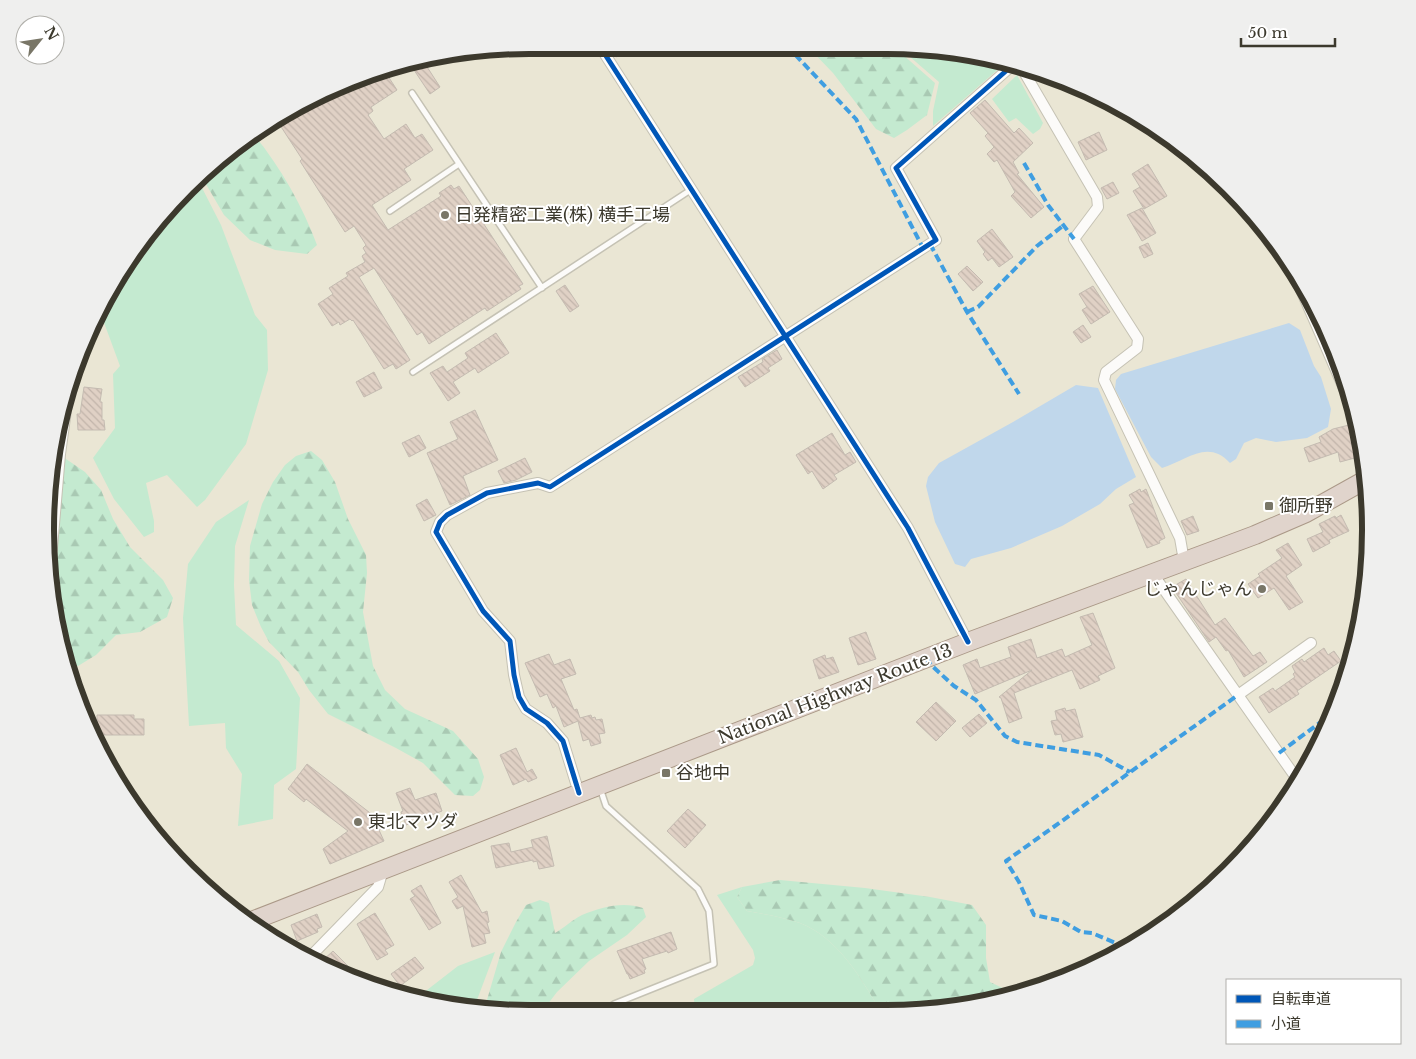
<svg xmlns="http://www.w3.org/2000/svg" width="1416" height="1059" viewBox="0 0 1416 1059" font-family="'Libre Baskerville','Noto Sans JP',serif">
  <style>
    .grass { fill: #c4ead0 }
    .forest { fill: url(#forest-firs) }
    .water { fill: #c0d7eb }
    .building { fill: url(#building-back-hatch); stroke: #c4bbb1 }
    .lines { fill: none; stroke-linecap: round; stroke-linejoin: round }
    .service-casing { stroke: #c5c2b4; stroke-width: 8 }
    .minor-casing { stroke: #c5c2b4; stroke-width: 12 }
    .tertiary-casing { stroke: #c5c2b4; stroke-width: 16 }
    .trunk-casing { stroke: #ab9988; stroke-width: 20 }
    .service { stroke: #fcfbf9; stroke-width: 5 }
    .minor { stroke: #fcfbf9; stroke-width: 10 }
    .tertiary { stroke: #fcfbf9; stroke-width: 14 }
    .trunk { stroke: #e0d4cc; stroke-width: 18 }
    .quiet { stroke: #3f9ee1; stroke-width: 4; stroke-dasharray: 8 4; stroke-linecap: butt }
    .cycleway-casing { stroke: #fff; stroke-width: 8 }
    .cycleway { stroke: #0057b8; stroke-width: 5 }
    .poi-dot { fill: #797667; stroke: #fff; stroke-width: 2 }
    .labels { text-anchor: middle; stroke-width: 4; stroke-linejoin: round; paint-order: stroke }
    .poi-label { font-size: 18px; fill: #3c392d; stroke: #fff; text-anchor: start }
    .street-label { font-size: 18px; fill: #3c392d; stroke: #fff }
    .rim { fill: none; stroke: #3c392d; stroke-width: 6 }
  </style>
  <defs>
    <pattern id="forest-firs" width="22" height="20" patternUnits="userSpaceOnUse" patternTransform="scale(1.25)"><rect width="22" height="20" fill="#c4ead0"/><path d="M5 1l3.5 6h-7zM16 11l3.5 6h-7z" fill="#a9c9b3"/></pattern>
    <pattern id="building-back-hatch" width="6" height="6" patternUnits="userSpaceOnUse" patternTransform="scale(1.25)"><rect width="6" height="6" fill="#e0d1c5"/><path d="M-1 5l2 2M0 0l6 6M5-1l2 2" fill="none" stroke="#c1b4aa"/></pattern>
  </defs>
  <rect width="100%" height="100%" fill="#eae6d4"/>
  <path class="grass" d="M904,46C934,46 977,53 1003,65L933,126V111L939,82L901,49Z
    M1017,75L1043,123L1040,129L1033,134L1016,118L1009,122L992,99Z
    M199,182L221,225L255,315L267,330L268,370L246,444L205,500L197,507L167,475L146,483L154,521V532L144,537L114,499L93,458L115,428L113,374L120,366L99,309L165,210Z
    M249,500L235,546L234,585L236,625L279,661L300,698L296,769L274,785L273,819L238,826L242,774L226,748L225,723L189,726L183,618L188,564L216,522Z
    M742,887L737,897L747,911C764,914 783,917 800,923C837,937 861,978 880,1010L695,1012L694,999L753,965L755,958L753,950L717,895Z
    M495,952L474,1008L418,997L458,966Z"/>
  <path class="forest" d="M807,46H893L935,83L927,115L907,130L894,138L876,129L833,73Z
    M255,136C281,168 303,207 317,245L307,254L275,250L250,240L224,215L203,179Z
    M53,450L85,472L101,490L113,519L130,547L163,580L173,598L167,617L140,632L116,635L96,655L78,666L67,665L46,561Z
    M311,451L322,460L335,482L348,519L366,555L367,573L363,612L373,666L385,690L405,709L453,731L478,759L484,777L480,790L473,796L455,795L423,763L396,748L328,714L309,690L298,672L269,642L261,627L252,605L249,580L250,546L262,504L273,482L285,465L296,456Z
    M780,880L865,888L930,897L972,905L986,925V958L990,982L1013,993L950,1010H880C861,978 837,937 800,923C783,917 764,914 747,911L737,897L742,887Z
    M540,900L549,903L555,933C564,928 572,920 582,915C601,907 623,901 643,908L646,917L627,935L589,961L557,992L541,1013H498L484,1010L501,952L516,922L526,905Z"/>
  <path class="water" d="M1289,323L1300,330L1314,366L1321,377L1331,409L1328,427L1307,438L1276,442L1256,438L1244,443L1236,459L1230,463C1208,438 1185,461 1162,468L1151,457L1115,389L1116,380L1121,374Z
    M1076,385L1098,388L1136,477L1116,489L1100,504L1062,526L1011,548L971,559L965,567L955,564L935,522L926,486L928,477L939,463L1013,422Z"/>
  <path class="building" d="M608,45H634L616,57Z
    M422,59L440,87L430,94L408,61Z
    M384,70L397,90L371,107L373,111L368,115L384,139L406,124L415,138L422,134L433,150L404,169L411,180L372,205L388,230L441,196L439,193L451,185L454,189L459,186L523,284L519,286L521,289L487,311L485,308L429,344L422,332L417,335L374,268L359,277L410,360L396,369L393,364L384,369L353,320L352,321L350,319L340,325L339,322L332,326L318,304L333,294L329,288L348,276L346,273L365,262L362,256L366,253L363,248L366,245L354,226L345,232L300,161L302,159L276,119L287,110Z
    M985,100L1014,133L1019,128L1033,143L1013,162L1019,173L1017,174L1044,207L1031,218L1011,196L1015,192L997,160L994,162L987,154L994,147L985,136L988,133L970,113Z
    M1099,132L1107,150L1086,160L1078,142Z
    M1148,164L1167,196L1144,209L1133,191L1140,187L1132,174Z
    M1113,182L1119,193L1107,199L1101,188Z
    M1142,208L1156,233L1142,241L1127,215Z
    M992,229L1013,257L999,267L992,258L988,261L983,254L985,252L977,241Z
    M1148,243L1153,254L1144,258L1139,247Z
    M967,266L983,282L973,291L958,274Z
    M565,285L579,306L570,312L556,291Z
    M1093,286L1110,312L1091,324L1082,310L1087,307L1079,294Z
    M1083,325L1091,337L1081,343L1073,332Z
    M496,333L509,353L478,373L475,368L453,382L460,393L448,401L430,373L443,366L447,372L468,358L465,353Z
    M777,350L782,359L768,368L770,371L745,387L738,377L763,362L762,359Z
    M374,372L382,388L364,397L356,382Z
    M84,387L102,389L100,402H102V420H104L105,430H78L77,414H80Z
    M475,410L498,460L463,476L470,495L450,505L427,453L458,439L450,422Z
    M1349,425L1350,429L1354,428L1362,456L1340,462L1338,452L1309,462L1304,448L1321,442L1319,437L1333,429Z
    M832,433L845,455L850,452L856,462L834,475L837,479L823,489L812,471L808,474L796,455Z
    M419,435L426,448L409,457L402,443Z
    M525,458L532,472L516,480L504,483L498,471Z
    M1140,489L1141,492L1146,489L1165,538L1159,541L1160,543L1147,548L1129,505L1134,503L1129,495Z
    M427,499L436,515L424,521L416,505Z
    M1341,515L1349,531L1329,540L1330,543L1313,552L1307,539L1323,532L1319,524L1335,516L1336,518Z
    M1193,516L1199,531L1187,535L1181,521Z
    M1288,543L1302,565L1286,576L1303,602L1289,610L1274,588L1258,598L1248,584L1260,576L1258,574L1282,558L1276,550Z
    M1186,579L1215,625L1225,618L1253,656L1260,652L1267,662L1244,677L1228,650L1226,651L1216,637L1209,642L1172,587Z
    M1093,613L1115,668L1098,676L1100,680L1080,689L1072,670L1014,693L1022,718L1009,723L1001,698L999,697L1032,670L975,694L963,665L977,659L980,668L1011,657L1008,647L1031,639L1037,658L1062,649L1065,657L1092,645L1080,617Z
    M866,632L876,659L858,665L849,638Z
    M1324,648L1328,655L1334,651L1341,661L1297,691L1299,694L1269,713L1259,697L1273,688L1275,691L1295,677L1293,674L1295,672L1292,666L1302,659L1304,662Z
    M549,654L554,665L570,659L576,674L561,679L574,710L577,709L580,718L591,715L592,718L595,717L596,720L602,719L605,733L599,734L601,743L591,746L589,739L583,741L578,721L564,727L556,706L553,708L547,694L540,697L525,663Z
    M825,655L826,659L833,657L839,672L819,679L813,660Z
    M936,702L956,721L936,741L916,722Z
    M1065,708L1066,711L1075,709L1083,737L1063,742L1061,734L1055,735L1051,721L1057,720L1055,711Z
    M979,714L987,723L970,737L962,728Z
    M97,715H134V719H144V735H97Z
    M516,748L527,772L532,769L537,778L528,782L526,779L513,785L500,755Z
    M307,764L374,816L377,815L382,828L379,830L384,841L330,864L323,849L348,831L306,799L304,802L288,789Z
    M410,788L415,800L436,793L442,811L406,825L401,812L403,811L396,793Z
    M688,809L706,825L685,848L667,831Z
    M547,836L554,866L539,869L537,861L533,862V860L496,868L491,846L509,843L511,852L533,847L531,840Z
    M461,875L482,913L487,911L489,922L487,923L490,933L484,934L486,943L472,947L463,906L457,909L452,901L458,897L449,882Z
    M421,885L441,923L429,930L410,899L415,896L411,891Z
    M375,913L394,945L385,950L388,954L377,960L357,924Z
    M317,914L322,927L317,929L318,932L297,941L291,925Z
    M671,932L677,949L668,953L667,951L642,959L646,969L644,970L645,973L630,979L628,974H627L617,951Z
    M333,951L352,970L347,976L326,966L321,962Z
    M415,957L424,968L400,986L391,974Z"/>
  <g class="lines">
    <defs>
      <path id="service" d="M412,93L542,288
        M390,211L459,164
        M413,372L692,189
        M600,788L606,806L698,889L709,911L714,964L614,1004"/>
      <path id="minor" d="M599,45L908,528L968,642
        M1020,65L1097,197L1098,207L1074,239L1138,339L1137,348L1106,372L1104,380L1180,538L1184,561
        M1286,259L1302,292L1356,416
        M1153,574L1299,782
        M1238,695L1311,643
        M579,793L563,741L547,723L526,709L519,697L514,675L510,641L483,611L436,532L440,522L447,515L487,493L538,483L550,487L936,240L896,168L1015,63
        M308,959L378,887L383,870"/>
      <path id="tertiary" d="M48,571L58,454L65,403"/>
      <path id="trunk" d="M249,922L968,642L1255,535L1306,513L1367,479"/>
    </defs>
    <use href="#service" class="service-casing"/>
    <use href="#minor" class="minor-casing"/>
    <use href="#tertiary" class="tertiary-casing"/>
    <use href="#trunk" class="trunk-casing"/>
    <use href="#service" class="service"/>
    <use href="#minor" class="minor"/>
    <use href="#tertiary" class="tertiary"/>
    <use href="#trunk" class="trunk"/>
    <path class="quiet" d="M787,46L856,119L923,248
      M1024,163L1048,205L1074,239
      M930,244L967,312L1019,394
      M967,312L978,307L1037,246L1064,225
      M926,658L931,665L954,686L976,700L1005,736L1017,742L1099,755L1130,772
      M1279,753L1333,713
      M1125,947L1092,933L1081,932L1062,921L1034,915L1019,882L1006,861L1238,695"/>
    <defs>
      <path id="cycleway" d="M599,45L908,528L968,642
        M579,793L563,741L547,723L526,709L519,697L514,675L510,641L483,611L436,532L440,522L447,515L487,493L538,483L550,487L936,240L896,168L1015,63"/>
    </defs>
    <use href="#cycleway" class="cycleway-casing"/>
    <use href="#cycleway" class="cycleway"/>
  </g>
  <g class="poi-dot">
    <circle cx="445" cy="215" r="5"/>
    <rect x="1264" y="501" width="10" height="10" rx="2.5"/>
    <circle cx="1262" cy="589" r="5"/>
    <rect x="661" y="768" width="10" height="10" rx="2.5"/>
    <circle cx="358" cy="822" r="5"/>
  </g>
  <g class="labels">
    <g class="poi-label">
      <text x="455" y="221">日発精密工業(株) 横手工場</text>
      <text x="1279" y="512">御所野</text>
      <text x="1252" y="595" text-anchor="end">じゃんじゃん</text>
      <text x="676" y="779">谷地中</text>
      <text x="368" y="828">東北マツダ</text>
    </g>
    <g class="street-label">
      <text transform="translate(835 694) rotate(-21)" y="6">National Highway Route 13</text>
    </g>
  </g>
  <path d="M0 0H1416V1059H0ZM529 54H887A475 475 0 0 1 1362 529V530A475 475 0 0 1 887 1005H529A475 475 0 0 1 54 530V529A475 475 0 0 1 529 54Z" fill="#efefee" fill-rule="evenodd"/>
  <path class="rim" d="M529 54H887A475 475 0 0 1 1362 529V530A475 475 0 0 1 887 1005H529A475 475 0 0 1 54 530V529A475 475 0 0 1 529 54Z"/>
  <rect x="1226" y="979" width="175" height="65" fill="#ffffff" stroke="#b1b0ab"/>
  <rect x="1236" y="995" width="25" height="8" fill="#0057b8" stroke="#b1b0ab"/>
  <text x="1271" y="1004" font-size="15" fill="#3c392d">自転車道</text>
  <rect x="1236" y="1020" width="25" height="8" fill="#3f9ee1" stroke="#b1b0ab"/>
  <text x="1271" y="1029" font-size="15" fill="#3c392d">小道</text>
  <g transform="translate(40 40) rotate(60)"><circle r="24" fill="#ffffff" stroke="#b1b0ab"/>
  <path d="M0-4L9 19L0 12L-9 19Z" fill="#797667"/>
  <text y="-8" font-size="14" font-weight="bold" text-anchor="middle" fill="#3c392d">N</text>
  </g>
  <path d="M1241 38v8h94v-8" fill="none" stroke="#3c392d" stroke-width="2.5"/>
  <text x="1248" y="38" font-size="15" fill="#3c392d" stroke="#ffffff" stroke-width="4" paint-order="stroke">50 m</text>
</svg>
